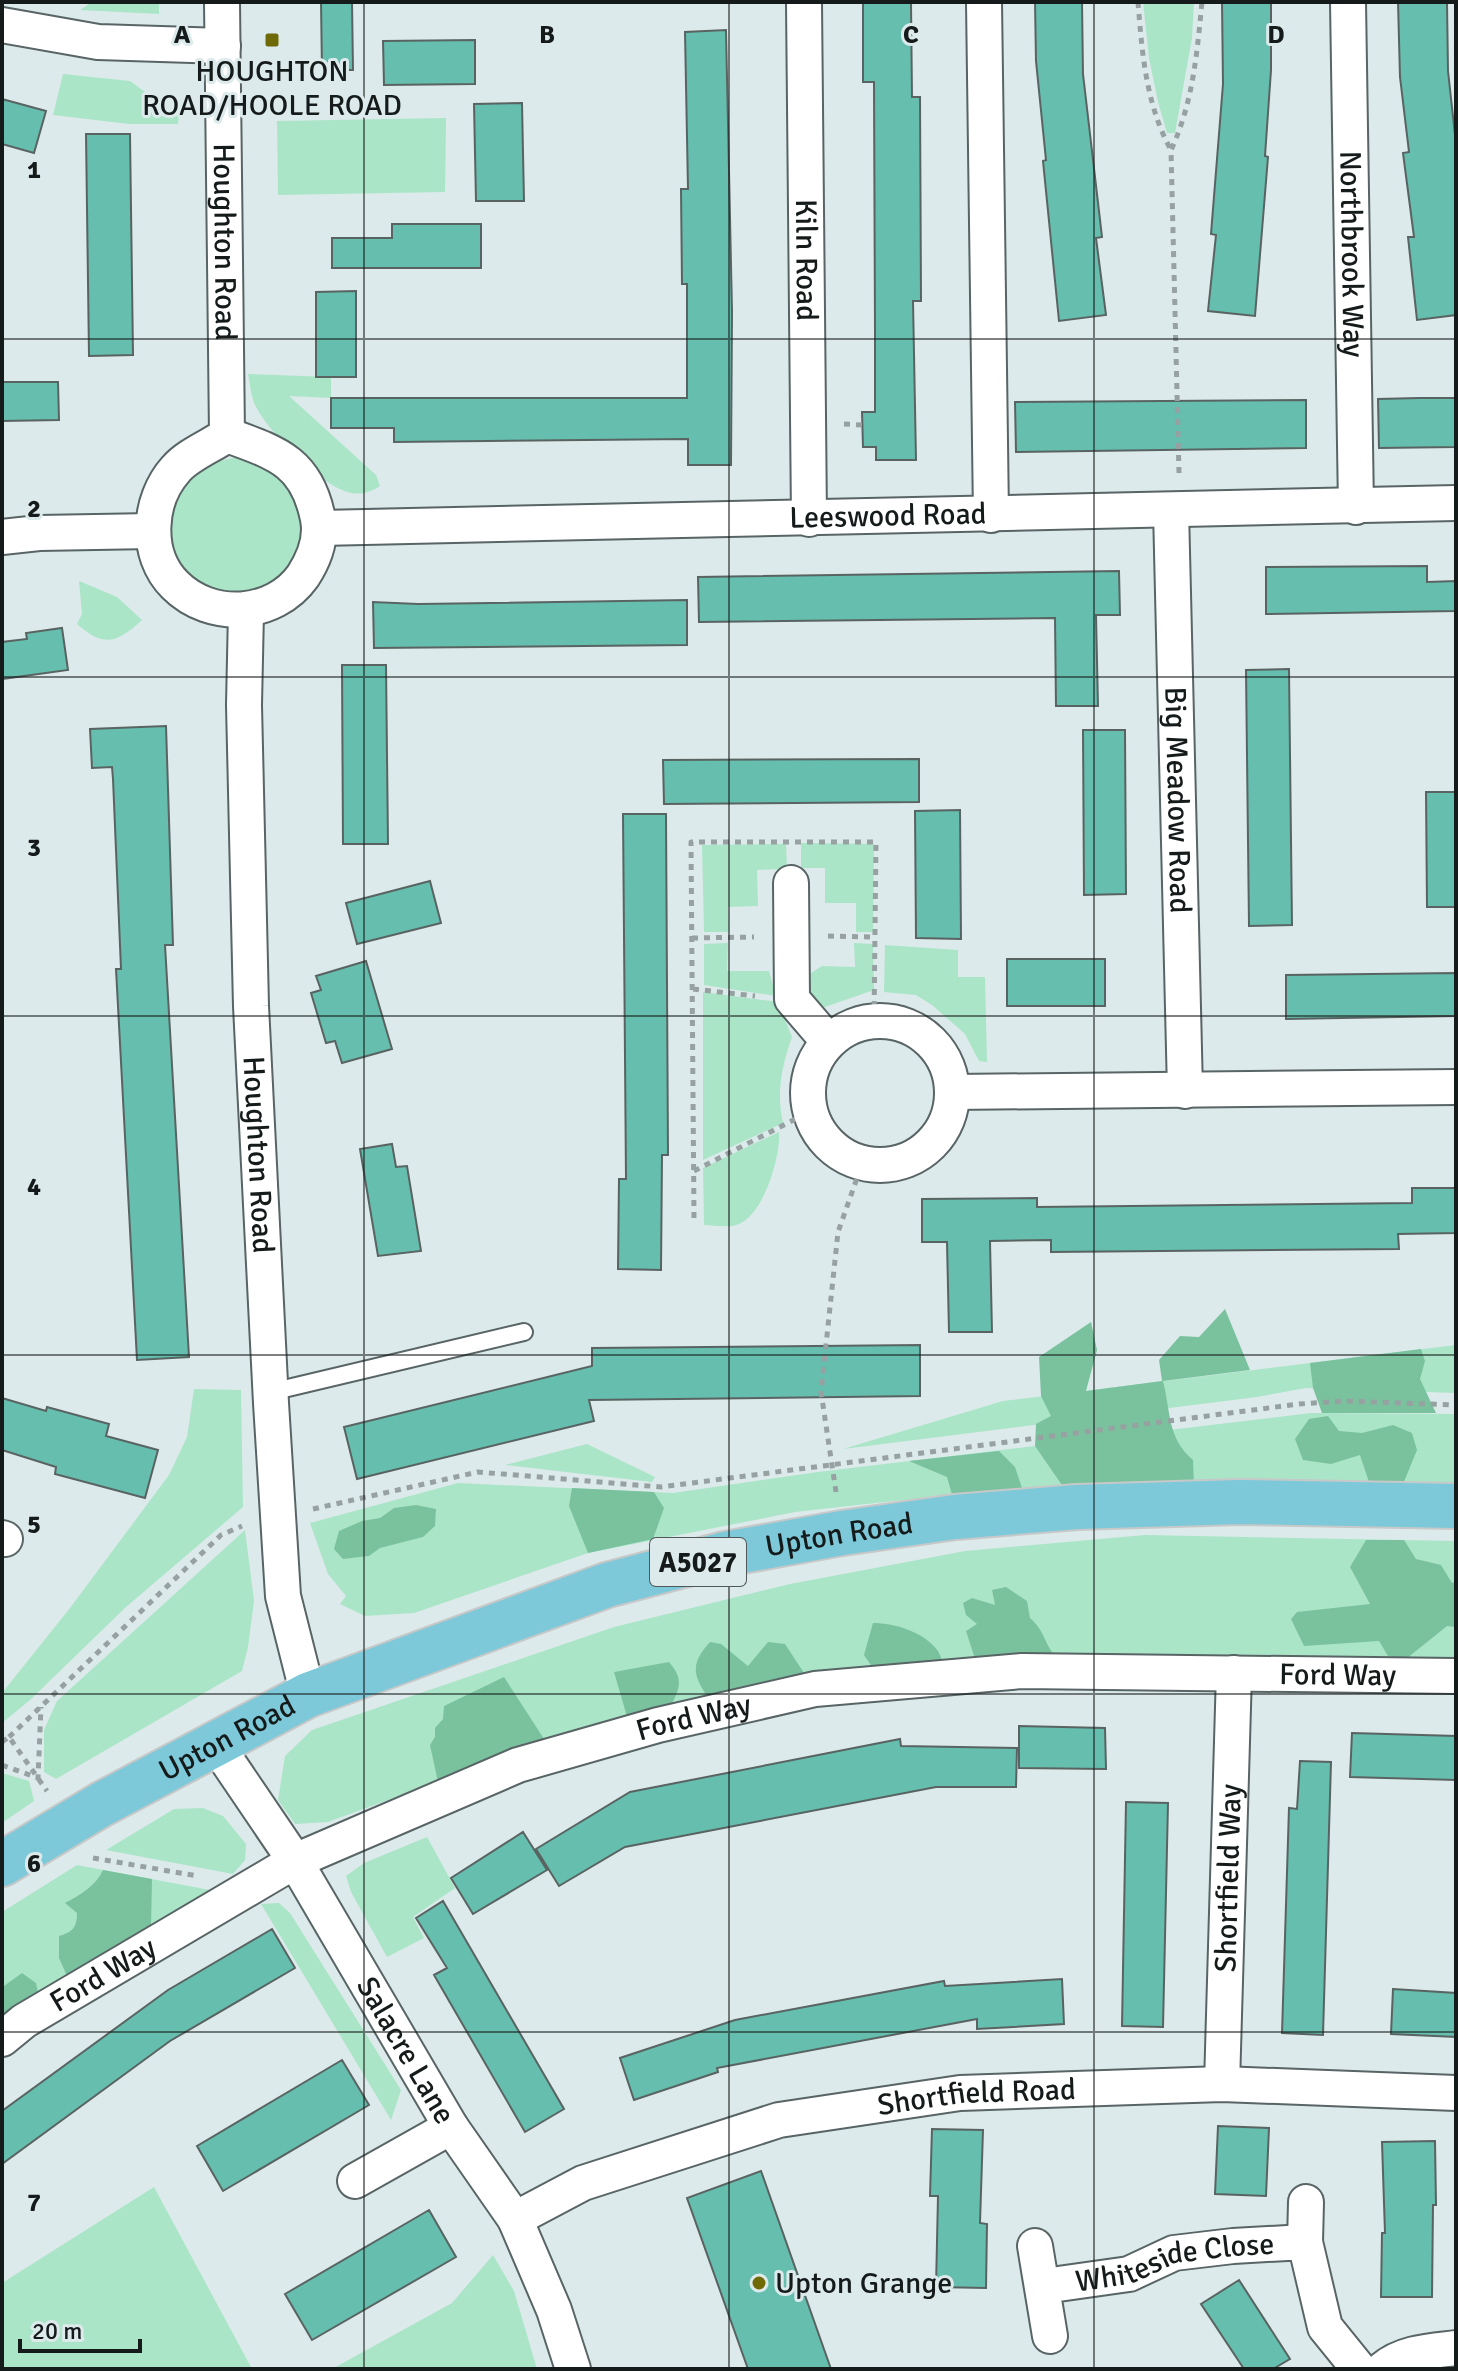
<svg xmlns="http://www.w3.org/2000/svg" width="1458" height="2371" viewBox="0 0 1458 2371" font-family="Signika,sans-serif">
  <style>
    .green { fill: #aae5c7 }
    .forest { fill: #7ac29e }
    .building { fill: #65beae; stroke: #596462; stroke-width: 2 }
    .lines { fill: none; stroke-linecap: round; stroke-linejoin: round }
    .service-casing { stroke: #586465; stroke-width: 20 }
    .minor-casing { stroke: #586465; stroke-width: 38 }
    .primary-casing { stroke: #c7c8c8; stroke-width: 48 }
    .path { stroke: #97a1a2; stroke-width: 5; stroke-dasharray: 6 6; stroke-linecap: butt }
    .service { stroke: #fff; stroke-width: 16 }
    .minor { stroke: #fff; stroke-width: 34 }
    .primary { stroke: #7dc9da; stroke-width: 44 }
    .grid { fill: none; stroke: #151a1a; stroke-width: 2; stroke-opacity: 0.55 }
    .poi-dot { fill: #6f6a05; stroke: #ddeaeb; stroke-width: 3 }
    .labels { text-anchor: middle; stroke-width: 6; stroke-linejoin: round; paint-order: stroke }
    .shield { fill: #ddeaeb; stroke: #515859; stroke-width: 2 }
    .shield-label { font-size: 28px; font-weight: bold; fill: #151a1a }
    .poi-label { font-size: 30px; fill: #151a1a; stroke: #ddeaeb }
    .street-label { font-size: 30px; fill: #151a1a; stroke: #ddeaeb }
    .grid-label { font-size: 26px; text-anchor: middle; font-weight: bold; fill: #151a1a; stroke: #ddeaeb; stroke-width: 6; stroke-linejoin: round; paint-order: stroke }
  </style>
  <rect width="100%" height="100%" fill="#ddeaeb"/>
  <path class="green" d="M92,2H159V14L80,10Z
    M1143,2H1194L1192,38L1175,133H1167L1158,102L1149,58Z
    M63,74L130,81L179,117L178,124H129L53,115Z
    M446,118L445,192L278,195L277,121Z
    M248,374L331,377V398L289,396L376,475L380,486C370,492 363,495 351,493C322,487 268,432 255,405C251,396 250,384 248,374Z
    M237,457C291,468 289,481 308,528L287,578L237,599C225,594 193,585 186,577C162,550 163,506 186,479C198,465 220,461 237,457Z
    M79,581L117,597L142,620C117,643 104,648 77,624L82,614Z
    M801,843L874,844L873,932H856V903H825V868H801Z
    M786,844L787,869L757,870L758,906L728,907L729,932H704L702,845Z
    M728,943L727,971H769L776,996L704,985V944Z
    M854,943L873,944L874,990L822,1008C809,999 807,991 808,975L822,966L855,967Z
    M885,945L958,950V977H985L987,1062L979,1061L965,1034L932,1005L916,995L884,992Z
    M703,992L778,1002L792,1037C782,1065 776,1093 783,1123L703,1160Z
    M779,1132C781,1156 763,1218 736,1225C727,1228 713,1225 704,1225L703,1168Z
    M1456,1345V1393L1306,1388L1257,1397L843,1449L1003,1401Z
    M194,1389L241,1390L243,1507L126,1607L30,1700L2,1723V1693L70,1608L169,1475L187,1437Z
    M1311,1413L1456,1414V1490L1066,1491L894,1501L795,1512L588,1553L414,1613L365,1616L340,1604L346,1596L328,1574L310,1523L458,1483L673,1493L818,1472Z
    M587,1444L655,1477L652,1482L505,1465Z
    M245,1530L254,1601L248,1647L242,1671L56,1779L44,1772V1730L57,1701Z
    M1145,1535L1456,1541V1666L1060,1661L562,1736L328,1822L295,1824L278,1800L285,1756L312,1730L614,1627L790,1584L965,1551Z
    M2,1773L29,1781L34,1801L2,1823Z
    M203,1808L223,1816L246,1844L245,1860L233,1874L106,1850L174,1809Z
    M427,1837L455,1888L413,1917L424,1938L387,1957L351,1892L346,1876L364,1863Z
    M77,1865L210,1890L50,1989L2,2025V1912Z
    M279,1903L290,1913L401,2090L391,2120L261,1904Z
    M154,2187L252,2369H2V2283Z
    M493,2255L514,2291L537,2369H332L452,2303Z"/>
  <path class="forest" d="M1225,1309L1250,1370L1163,1381C1171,1412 1167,1438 1193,1460L1194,1487L1066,1491L1035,1446L1036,1424L1051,1416L1041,1396L1039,1357L1091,1322L1097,1350L1086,1391L1162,1381L1159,1360L1180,1336L1199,1337Z
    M1421,1349L1425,1361L1420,1379L1436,1413H1322L1313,1388L1310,1363Z
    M1328,1416L1339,1431L1362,1433L1393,1425L1412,1433L1417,1450L1401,1489L1371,1488L1360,1455L1331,1464L1303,1460L1295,1439L1309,1419Z
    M999,1451L1015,1467L1024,1494L953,1498L947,1477L909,1461Z
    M572,1488L654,1492L664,1508L653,1539L588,1553L569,1506Z
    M416,1505L436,1509L435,1526L423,1537L380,1548L369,1556L343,1559L334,1549L339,1531L362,1521L380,1518L394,1508Z
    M1366,1540H1404L1416,1559L1441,1565L1452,1583L1456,1581V1627L1447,1626L1406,1659L1388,1656L1379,1641L1304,1646L1291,1619L1297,1612L1370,1604L1350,1567Z
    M1006,1587L1027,1601L1030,1618C1047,1633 1044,1647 1060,1661L976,1662L966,1631L977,1624L966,1615L963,1603L972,1598L995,1605L992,1590Z
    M873,1623C895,1623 924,1632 938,1651C941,1656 943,1664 945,1669L877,1674L864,1655Z
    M710,1642L721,1644L748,1666L768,1642L785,1644L808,1679L711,1702C694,1677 688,1666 710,1642Z
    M669,1662C686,1681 678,1691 668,1711L628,1720L614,1672Z
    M504,1677L546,1742L438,1782L430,1745L435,1737V1728L443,1719L444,1706Z
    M103,1870L152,1879L151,1926L68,1978L59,1958V1936C73,1932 77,1927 77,1913L65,1903C80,1895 96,1886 103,1870Z
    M22,1973L36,1983L39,1997L2,2025L4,1986Z"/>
  <path class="building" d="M321,2H352L353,70H322Z
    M863,2H911L912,97H920L921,301H913L916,460H876V447H863L862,412H875V331L874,82H863Z
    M1035,2H1082L1083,74L1102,237L1096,238L1106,315L1059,321L1043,161L1046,160L1036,61Z
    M1222,2H1271V70L1265,156L1268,157L1255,316L1208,311L1216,235L1211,234L1223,84Z
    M1398,2H1447L1448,71L1456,144V315L1417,320L1408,237H1414L1403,153L1409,152L1400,77Z
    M726,30L732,312L731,465H688V439L394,442V428H331V398H687V284H682L681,189H688L685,32Z
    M475,40V84L384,85L383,41Z
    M2,99L46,111L34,153L2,144Z
    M522,103L524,201H476L474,104Z
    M86,134H130L133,355L89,356Z
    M392,224H481V268H332V238H392Z
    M356,291V377H316V292Z
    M2,382H58L59,420L2,421Z
    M1419,398H1456V447L1379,448L1378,399Z
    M1306,400V448L1016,452L1015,402Z
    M1427,566V582L1456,581V611L1266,614V567Z
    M1119,571L1120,615H1096L1098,706H1056L1055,618L699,622L698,577Z
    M687,600V645L374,648L373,602L418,604Z
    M62,628L68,670L2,679V642L27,639L26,633Z
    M342,665H386L388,844H343Z
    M1289,669L1292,925L1249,926L1246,670Z
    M166,726L173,945H165L189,1357L137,1360L116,969H121L113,779L112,767L92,768L90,729Z
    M1083,730H1125L1126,894L1084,895Z
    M919,759V802L664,804L663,760Z
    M1426,792H1456V907H1427Z
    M960,810L961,939L916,938L915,811Z
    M623,814H666L668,1155H662L661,1270L618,1269L619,1179H626Z
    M430,881L441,923L357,944L346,903Z
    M1007,959H1105V1006H1007Z
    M366,961L392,1049L342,1063L335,1041L326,1043L311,993L321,990L316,976Z
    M1456,973V1016L1286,1019V975Z
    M392,1144L396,1167L407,1166L421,1251L378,1256L360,1149Z
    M1412,1188H1456V1233L1398,1234L1399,1249L1051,1252V1240L990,1241L992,1332H949L947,1242H922V1199L1037,1198V1207L1412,1203Z
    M920,1345V1396L589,1400L594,1421L357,1479L344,1427L592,1366V1348Z
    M2,1398L46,1411L47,1407L109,1424L106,1436L158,1450L145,1498L55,1474L56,1467L2,1450Z
    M1019,1726L1105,1728L1106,1769L1019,1768Z
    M1352,1733L1456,1736V1780L1350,1777Z
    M900,1739L901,1746L1017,1748L1016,1787H936L625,1847L559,1886L536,1849L630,1792Z
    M1300,1761L1331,1762L1323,2035L1282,2033L1289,1808L1297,1809Z
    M1126,1802L1168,1803L1163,2027L1122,2026Z
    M523,1832L547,1870L473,1914L451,1878Z
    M443,1901L564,2109L525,2132L434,1975L447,1968L416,1918Z
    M272,1929L295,1968L170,2041L2,2164V2111L168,1990Z
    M1062,1979L1064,2024L977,2029V2019L717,2068L718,2072L634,2100L620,2058L735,2020L944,1981L945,1986Z
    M1393,1989L1456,1993V2037L1391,2034Z
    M342,2060L369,2105L223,2191L197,2146Z
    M1218,2126L1269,2128L1266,2196L1215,2194Z
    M932,2129L983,2130L980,2223L987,2224L986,2288L936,2287L938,2196H930Z
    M1435,2141L1436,2205H1433L1432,2297H1381L1382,2233H1385L1382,2142Z
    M761,2171L831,2369H748L687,2198Z
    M429,2210L456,2257L312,2340L285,2294Z
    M1239,2280L1290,2359L1273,2369H1244L1201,2304Z"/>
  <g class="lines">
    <defs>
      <path id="service" d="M271,1392L524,1332"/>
      <g id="minor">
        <path id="s1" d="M222,2L227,435"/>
        <path id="s2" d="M804,2L809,519"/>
        <path d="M984,2L991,515"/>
        <path id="s3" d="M1348,2L1356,507"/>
        <path d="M2,25L98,42L223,46"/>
        <path d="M227,435C277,453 307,462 318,519C322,540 314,559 303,576C274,617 211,621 175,585C144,554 148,500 176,469C188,455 211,446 227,435Z"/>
        <path id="s4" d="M1171,510L1185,1091"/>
        <path id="s5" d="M320,528L1456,503"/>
        <path d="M2,537L39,533L152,531"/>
        <path id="s6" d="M246,611L244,705L251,1006L271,1403L283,1596L308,1695"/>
        <path d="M791,883L792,999L828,1041"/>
        <circle cx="880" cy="1093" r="72"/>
        <path d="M954,1092L1456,1087"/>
        <path d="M2,1538L5,1539"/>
        <path id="s7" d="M215,1743L295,1861L451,2127L515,2219L554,2310L573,2369"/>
        <path id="s8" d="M2,2039L24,2021L295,1861L518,1765L658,1725L815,1689L1022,1671L1456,1676"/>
        <path id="s9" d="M1222,2084L1234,1673"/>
        <path d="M355,2181L451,2127"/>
        <path id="s10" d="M515,2219L583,2183L779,2120L960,2093L1222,2084L1456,2093"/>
        <path d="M1305,2242L1306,2202"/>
        <path d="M1035,2246L1050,2336"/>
        <path id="s11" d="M1044,2286L1129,2274L1174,2253L1233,2246L1305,2242L1325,2327L1359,2369"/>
        <path d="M1383,2369C1403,2352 1431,2351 1456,2348"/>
      </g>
      <g id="primary">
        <path id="s12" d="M2,1864L102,1804L308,1695L607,1585L725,1554L842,1533L955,1517L1077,1507L1240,1502L1456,1506"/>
      </g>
    </defs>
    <use href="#service" class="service-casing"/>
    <use href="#minor" class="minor-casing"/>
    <use href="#primary" class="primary-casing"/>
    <path class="path" d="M1138,2C1142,53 1146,105 1171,150
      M844,424L863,425
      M1179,473L1171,150C1193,103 1197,53 1202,2
      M828,936L875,937
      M692,938L754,937
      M693,989L755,996
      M694,1171L811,1111
      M694,1218L691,842H876L874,1021
      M836,1492L821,1392L838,1232L862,1164
      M313,1509L478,1472L661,1487L1299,1404L1346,1401L1456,1405
      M9,1737L221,1535L242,1526
      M2,1742L9,1737L47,1791
      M2,1765L38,1778L41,1707
      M93,1858L198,1876"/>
    <use href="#service" class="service"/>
    <use href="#minor" class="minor"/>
    <use href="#primary" class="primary"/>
  </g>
  <path class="grid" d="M364,2V2369M729,2V2369M1094,2V2369M2,339H1456M2,677H1456M2,1016H1456M2,1355H1456M2,1694H1456M2,2032H1456"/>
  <g class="poi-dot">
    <rect x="264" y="32" width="16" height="16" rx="4"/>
    <circle cx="759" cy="2283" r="8"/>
  </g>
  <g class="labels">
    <rect class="shield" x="650" y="1538" width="96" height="48" rx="6"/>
    <g class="shield-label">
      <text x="698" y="1572">A5027</text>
    </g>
    <g class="poi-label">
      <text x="272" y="81">HOUGHTON<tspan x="272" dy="34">ROAD/HOOLE ROAD</tspan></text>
      <text x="775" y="2293" text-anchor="start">Upton Grange</text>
    </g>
    <g class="street-label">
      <text dy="10" stroke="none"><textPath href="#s1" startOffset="240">Houghton Road</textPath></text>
      <text dy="10" stroke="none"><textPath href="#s3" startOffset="252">Northbrook Way</textPath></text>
      <text dy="10" stroke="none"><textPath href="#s2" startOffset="258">Kiln Road</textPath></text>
      <text dy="10" stroke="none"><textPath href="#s5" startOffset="568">Leeswood Road</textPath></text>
      <text dy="10" stroke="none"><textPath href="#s4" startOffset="290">Big Meadow Road</textPath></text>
      <text dy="10" stroke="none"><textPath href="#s6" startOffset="544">Houghton Road</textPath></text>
      <text dy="10" stroke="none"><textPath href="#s12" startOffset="906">Upton Road</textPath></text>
      <text dy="10" stroke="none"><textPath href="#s8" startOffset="1416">Ford Way</textPath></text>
      <text dy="10" stroke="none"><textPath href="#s8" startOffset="768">Ford Way</textPath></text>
      <text dy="10" stroke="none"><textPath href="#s12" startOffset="258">Upton Road</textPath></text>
      <text dy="10" stroke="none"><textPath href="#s9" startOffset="206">Shortfield Way</textPath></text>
      <text dy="10" stroke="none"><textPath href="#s8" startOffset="120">Ford Way</textPath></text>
      <text dy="10" stroke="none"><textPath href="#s7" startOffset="362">Salacre Lane</textPath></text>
      <text dy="10" stroke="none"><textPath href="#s10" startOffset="482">Shortfield Road</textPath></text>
      <text dy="10" stroke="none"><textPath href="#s11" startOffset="134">Whiteside Close</textPath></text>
    </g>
  </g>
  <g class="grid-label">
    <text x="182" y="43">A</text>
    <text x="547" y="43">B</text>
    <text x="911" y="43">C</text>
    <text x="1276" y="43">D</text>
    <text x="34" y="178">1</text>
    <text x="34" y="517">2</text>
    <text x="34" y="856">3</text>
    <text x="34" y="1195">4</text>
    <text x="34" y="1533">5</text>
    <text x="34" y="1872">6</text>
    <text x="34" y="2211">7</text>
  </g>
  <rect width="1458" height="2371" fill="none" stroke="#151a1a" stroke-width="8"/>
  <path d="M20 2339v12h120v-12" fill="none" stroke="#151a1a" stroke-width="4"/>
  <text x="32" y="2339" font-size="24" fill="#151a1a" stroke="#ddeaeb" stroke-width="6" paint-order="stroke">20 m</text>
</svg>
